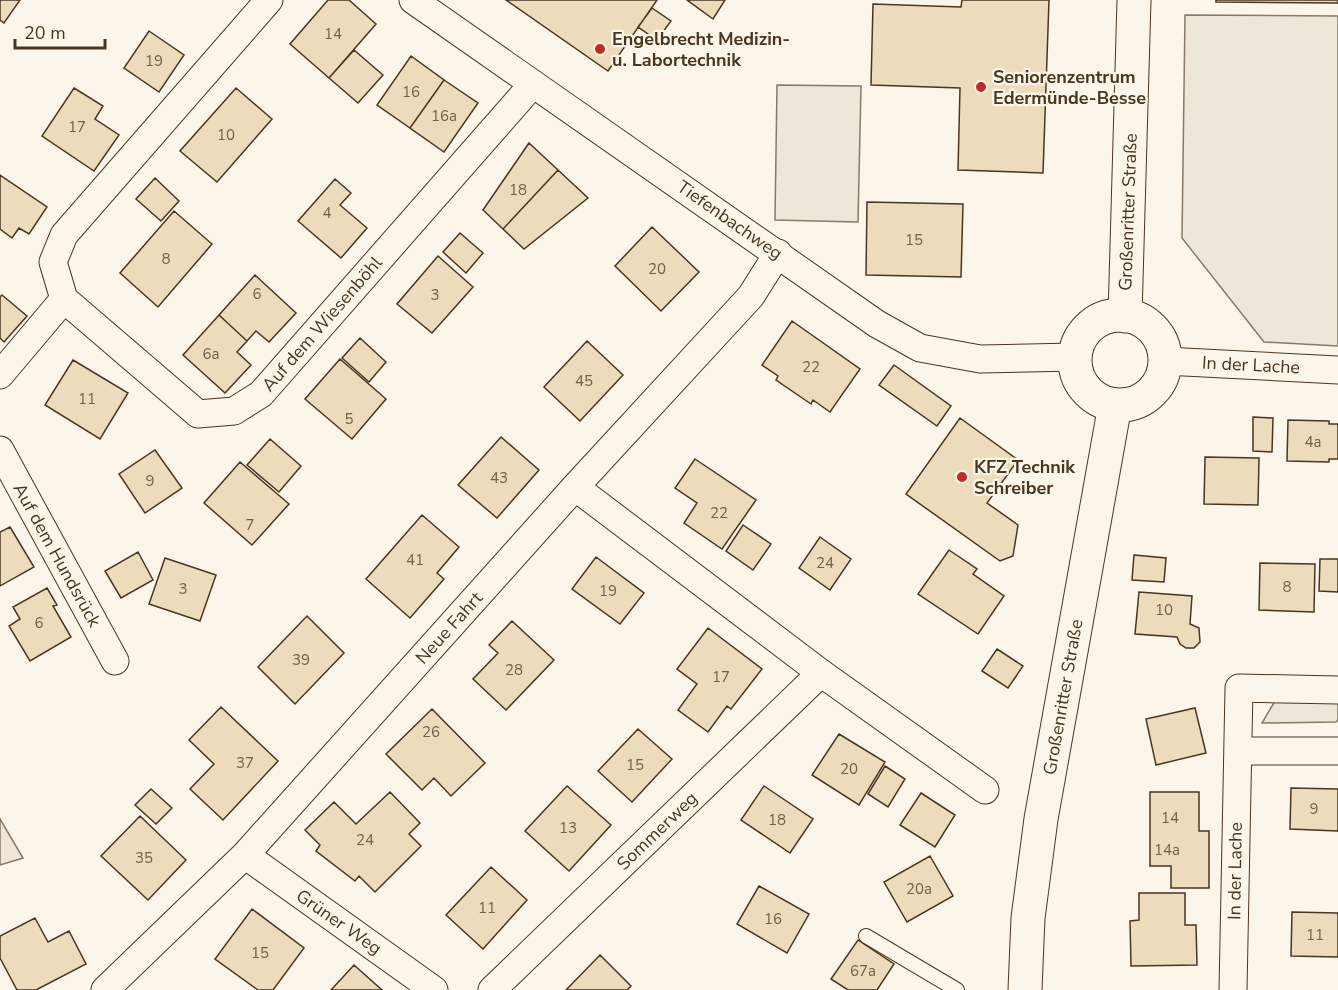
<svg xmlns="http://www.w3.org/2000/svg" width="1338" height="990" viewBox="0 0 1338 990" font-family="'Nunito Sans',sans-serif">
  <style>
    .green { fill: #ede6d9; stroke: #887966; stroke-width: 1.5 }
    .parking { fill: #ede7d9; stroke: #887966; stroke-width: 1.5 }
    .building { fill: #ecdcbc; stroke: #4a3520; stroke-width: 1.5 }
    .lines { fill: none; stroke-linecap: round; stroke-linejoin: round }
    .service-casing { stroke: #4a3520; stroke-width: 16 }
    .minor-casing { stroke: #4a3520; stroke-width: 29 }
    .secondary-casing { stroke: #4a3520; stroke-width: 35 }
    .service { stroke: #fbf6e9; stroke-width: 14 }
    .minor { stroke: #fbf6e9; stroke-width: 27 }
    .secondary { stroke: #fbf6e9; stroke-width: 33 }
    .poi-dot { fill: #c62828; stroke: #fbf6e9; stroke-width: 2 }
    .labels { text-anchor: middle; stroke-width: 4.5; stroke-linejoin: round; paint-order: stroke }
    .number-label { font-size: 15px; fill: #725f47 }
    .poi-label { font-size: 18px; font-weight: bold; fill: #4a3520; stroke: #fbf6e9; text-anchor: start }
    .street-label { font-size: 18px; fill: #4a3520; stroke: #fbf6e9 }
  </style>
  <rect width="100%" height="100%" fill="#fbf6e9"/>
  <path class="green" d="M0,819L23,858L0,865Z"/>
  <path class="parking" d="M1185,15L1338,16V346L1264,342L1182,238Z
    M777,85L861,86L858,222L775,220Z
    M1275,701H1338V720L1336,722L1262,723Z"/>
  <path class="building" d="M0,0H20L4,23L0,20Z
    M328,0H349L376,24L329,78L290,44Z
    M506,0H657L608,71Z
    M687,0H725L713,19Z
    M962,0H1049L1043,173L958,170L960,88L871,85L873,4L961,7Z
    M1216,0H1338V3L1216,2Z
    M652,8L671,21L657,40L638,27Z
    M149,31L184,55L159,92L124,68Z
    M354,50L383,75L358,103L329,78Z
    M411,56L444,80L410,128L377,105Z
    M444,80L478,103L444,152L410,128Z
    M74,88L103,106L95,119L119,135L94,171L42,136Z
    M236,88L272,119L217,182L180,151Z
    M529,143L558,170L503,229L483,210Z
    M558,170L588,198L524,249L503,229Z
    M0,175L47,207L29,234L19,228L12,238L0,229Z
    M155,178L179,201L161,221L136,199Z
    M335,179L351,193L340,205L367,228L341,258L298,221Z
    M867,202L963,204L961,277L866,275Z
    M174,211L212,244L158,307L120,273Z
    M652,227L699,272L661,311L615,266Z
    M460,233L483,253L466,273L443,252Z
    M438,256L473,287L432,333L397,304Z
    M255,275L296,313L269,342L256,331L247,341L219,315Z
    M2,295L27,316L4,342L0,338V297Z
    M219,315L247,341L237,352L251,365L225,393L183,355Z
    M792,321L860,369L830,412L813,400L811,404L776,380L778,376L762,365Z
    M360,338L386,362L369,382L342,358Z
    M587,341L623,375L580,421L544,387Z
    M340,359L386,399L352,439L305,399Z
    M73,360L128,393L100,439L45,405Z
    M894,365L951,406L937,426L879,385Z
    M1253,417L1273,418L1272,452L1253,451Z
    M960,418L1018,460L987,503L1018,525L1013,556L1000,561L906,494Z
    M1288,420L1329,421V424H1338V459H1329V462L1287,461Z
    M501,437L539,470L497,518L458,485Z
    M270,439L301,466L279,492L247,465Z
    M155,450L182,488L145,513L119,474Z
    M1205,457L1259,458L1258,505L1204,504Z
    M695,459L756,500L722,549L684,523L697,503L675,488Z
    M240,462L289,504L252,545L204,503Z
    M422,515L459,547L437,573L444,579L410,618L366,579Z
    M743,525L771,544L753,570L726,551Z
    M10,527L34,567L0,586V532Z
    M820,537L851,559L830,590L799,568Z
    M949,550L977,569L973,574L1004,596L978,634L918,594Z
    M138,552L153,580L121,598L105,571Z
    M1134,555L1166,558L1164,582L1132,580Z
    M596,557L644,593L620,624L572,589Z
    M165,558L216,575L200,621L149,604Z
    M1320,559H1338V592L1319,591Z
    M1260,563L1315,564L1314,612L1259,610Z
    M47,588L57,605L53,606L71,637L30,661L9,626L20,619L13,607Z
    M1139,592L1192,596L1190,624L1199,628L1200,642L1194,648H1186L1180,644L1177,637L1135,634Z
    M307,616L344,653L295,704L258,667Z
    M512,621L554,660L506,710L473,679L498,653L489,645Z
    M708,628L762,669L731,709L727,706L708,732L678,710L697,684L677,669Z
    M997,649L1023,666L1008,688L982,671Z
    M221,707L278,761L223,820L190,789L214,764L189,740Z
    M1195,708L1206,753L1156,765L1146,719Z
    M432,709L485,763L451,796L434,778L422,790L386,754Z
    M638,729L672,759L632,802L598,771Z
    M839,734L885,762L859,805L812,775Z
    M885,766L905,779L888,807L868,794Z
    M567,786L611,825L569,871L525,831Z
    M764,786L813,819L790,853L741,820Z
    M1291,788L1338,789V831L1290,829Z
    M151,789L172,808L156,824L135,805Z
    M390,792L420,823L409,834L421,846L375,892L359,876L355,881L316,851L320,845L305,830L334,802L356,824Z
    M1150,792H1199V831H1209V888H1171V866H1150Z
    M921,793L955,815L935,847L900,825Z
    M140,816L186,860L148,900L101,856Z
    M930,856L953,896L907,922L884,882Z
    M491,867L527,900L483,949L446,915Z
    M759,886L809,914L787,953L737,924Z
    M1139,893H1185V925H1196L1197,965L1131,966L1130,921L1139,920Z
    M252,909L304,948L273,990H258L215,959Z
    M1292,912L1338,913V957L1291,956Z
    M35,918L48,942L69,931L86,964L36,990H17L0,958V936Z
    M858,940L894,964L877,990H848L831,979Z
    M600,955L631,986L627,990H566Z
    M354,965L382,990H331Z"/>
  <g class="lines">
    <defs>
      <path id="service" d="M866,936L957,990"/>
      <path id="minor" d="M269,0L64,235L53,262L64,299L198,414L234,411L261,394L533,84
        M413,0L877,324L920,348L980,359L1075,357
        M1165,361L1338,370
        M0,375L64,299
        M0,450L115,661
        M575,487L821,673L985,790
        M1238,751H1338
        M245,855L434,990
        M105,990L245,855L575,487L751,296L778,253
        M492,990L821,673
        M1233,990L1239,688L1338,690"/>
      <path id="secondary" d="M1075 360a45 45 0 1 1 90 0a45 45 0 1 1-90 0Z
        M1125,316L1134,0
        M1025,990L1028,918L1041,819L1115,405"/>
    </defs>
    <use href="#service" class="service-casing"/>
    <use href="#minor" class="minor-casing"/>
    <use href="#secondary" class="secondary-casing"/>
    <use href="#service" class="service"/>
    <use href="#minor" class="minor"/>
    <use href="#secondary" class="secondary"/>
  </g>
  <g class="poi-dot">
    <circle cx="600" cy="49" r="6"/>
    <circle cx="981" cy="87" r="6"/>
    <circle cx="962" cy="477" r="6"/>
  </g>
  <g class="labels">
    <g class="number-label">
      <text x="333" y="39">14</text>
      <text x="154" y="66">19</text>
      <text x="411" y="97">16</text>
      <text x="444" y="121">16a</text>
      <text x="77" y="132">17</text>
      <text x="226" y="140">10</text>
      <text x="518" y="195">18</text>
      <text x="327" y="218">4</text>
      <text x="914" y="245">15</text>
      <text x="166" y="264">8</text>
      <text x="657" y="274">20</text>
      <text x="257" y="299">6</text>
      <text x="435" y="300">3</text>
      <text x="211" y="359">6a</text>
      <text x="811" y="372">22</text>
      <text x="584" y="386">45</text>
      <text x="87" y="404">11</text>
      <text x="349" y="424">5</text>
      <text x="1313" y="447">4a</text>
      <text x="499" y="483">43</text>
      <text x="150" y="486">9</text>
      <text x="719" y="518">22</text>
      <text x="250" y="530">7</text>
      <text x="415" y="565">41</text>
      <text x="825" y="568">24</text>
      <text x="1287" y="592">8</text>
      <text x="183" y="594">3</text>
      <text x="608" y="596">19</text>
      <text x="1164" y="615">10</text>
      <text x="39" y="628">6</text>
      <text x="301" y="665">39</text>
      <text x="514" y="675">28</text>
      <text x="721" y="682">17</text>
      <text x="431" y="737">26</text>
      <text x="245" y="768">37</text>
      <text x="635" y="770">15</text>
      <text x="849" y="774">20</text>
      <text x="1314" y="814">9</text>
      <text x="1170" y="823">14</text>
      <text x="777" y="825">18</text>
      <text x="568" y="833">13</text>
      <text x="365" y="845">24</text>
      <text x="1167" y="855">14a</text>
      <text x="144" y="863">35</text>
      <text x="919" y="894">20a</text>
      <text x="487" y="913">11</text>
      <text x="773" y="924">16</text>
      <text x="1315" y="940">11</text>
      <text x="260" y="958">15</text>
      <text x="863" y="976">67a</text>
    </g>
    <g class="poi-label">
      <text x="612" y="45">Engelbrecht Medizin-<tspan x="612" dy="21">u. Labortechnik</tspan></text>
      <text x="993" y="83">Seniorenzentrum<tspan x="993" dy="21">Edermünde-Besse</tspan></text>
      <text x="974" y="473">KFZ Technik<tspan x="974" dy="21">Schreiber</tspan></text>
    </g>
    <g class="street-label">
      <text transform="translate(1128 212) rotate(-88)" y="6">Großenritter Straße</text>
      <text transform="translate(730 220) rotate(35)" y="6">Tiefenbachweg</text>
      <text transform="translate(322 324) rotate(-49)" y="6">Auf dem Wiesenböhl</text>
      <text transform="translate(1251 365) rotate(3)" y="6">In der Lache</text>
      <text transform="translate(57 555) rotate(61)" y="6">Auf dem Hundsrück</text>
      <text transform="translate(449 628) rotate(-48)" y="6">Neue Fahrt</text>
      <text transform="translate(1063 697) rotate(-80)" y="6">Großenritter Straße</text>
      <text transform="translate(657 831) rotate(-44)" y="6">Sommerweg</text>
      <text transform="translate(1235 871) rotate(-89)" y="6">In der Lache</text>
      <text transform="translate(339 922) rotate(35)" y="6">Grüner Weg</text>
    </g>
  </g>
  <path d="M15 39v9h90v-9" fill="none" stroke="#4a3520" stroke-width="3"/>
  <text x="24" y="39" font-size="18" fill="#4a3520" stroke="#fbf6e9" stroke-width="4.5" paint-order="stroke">20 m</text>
</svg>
